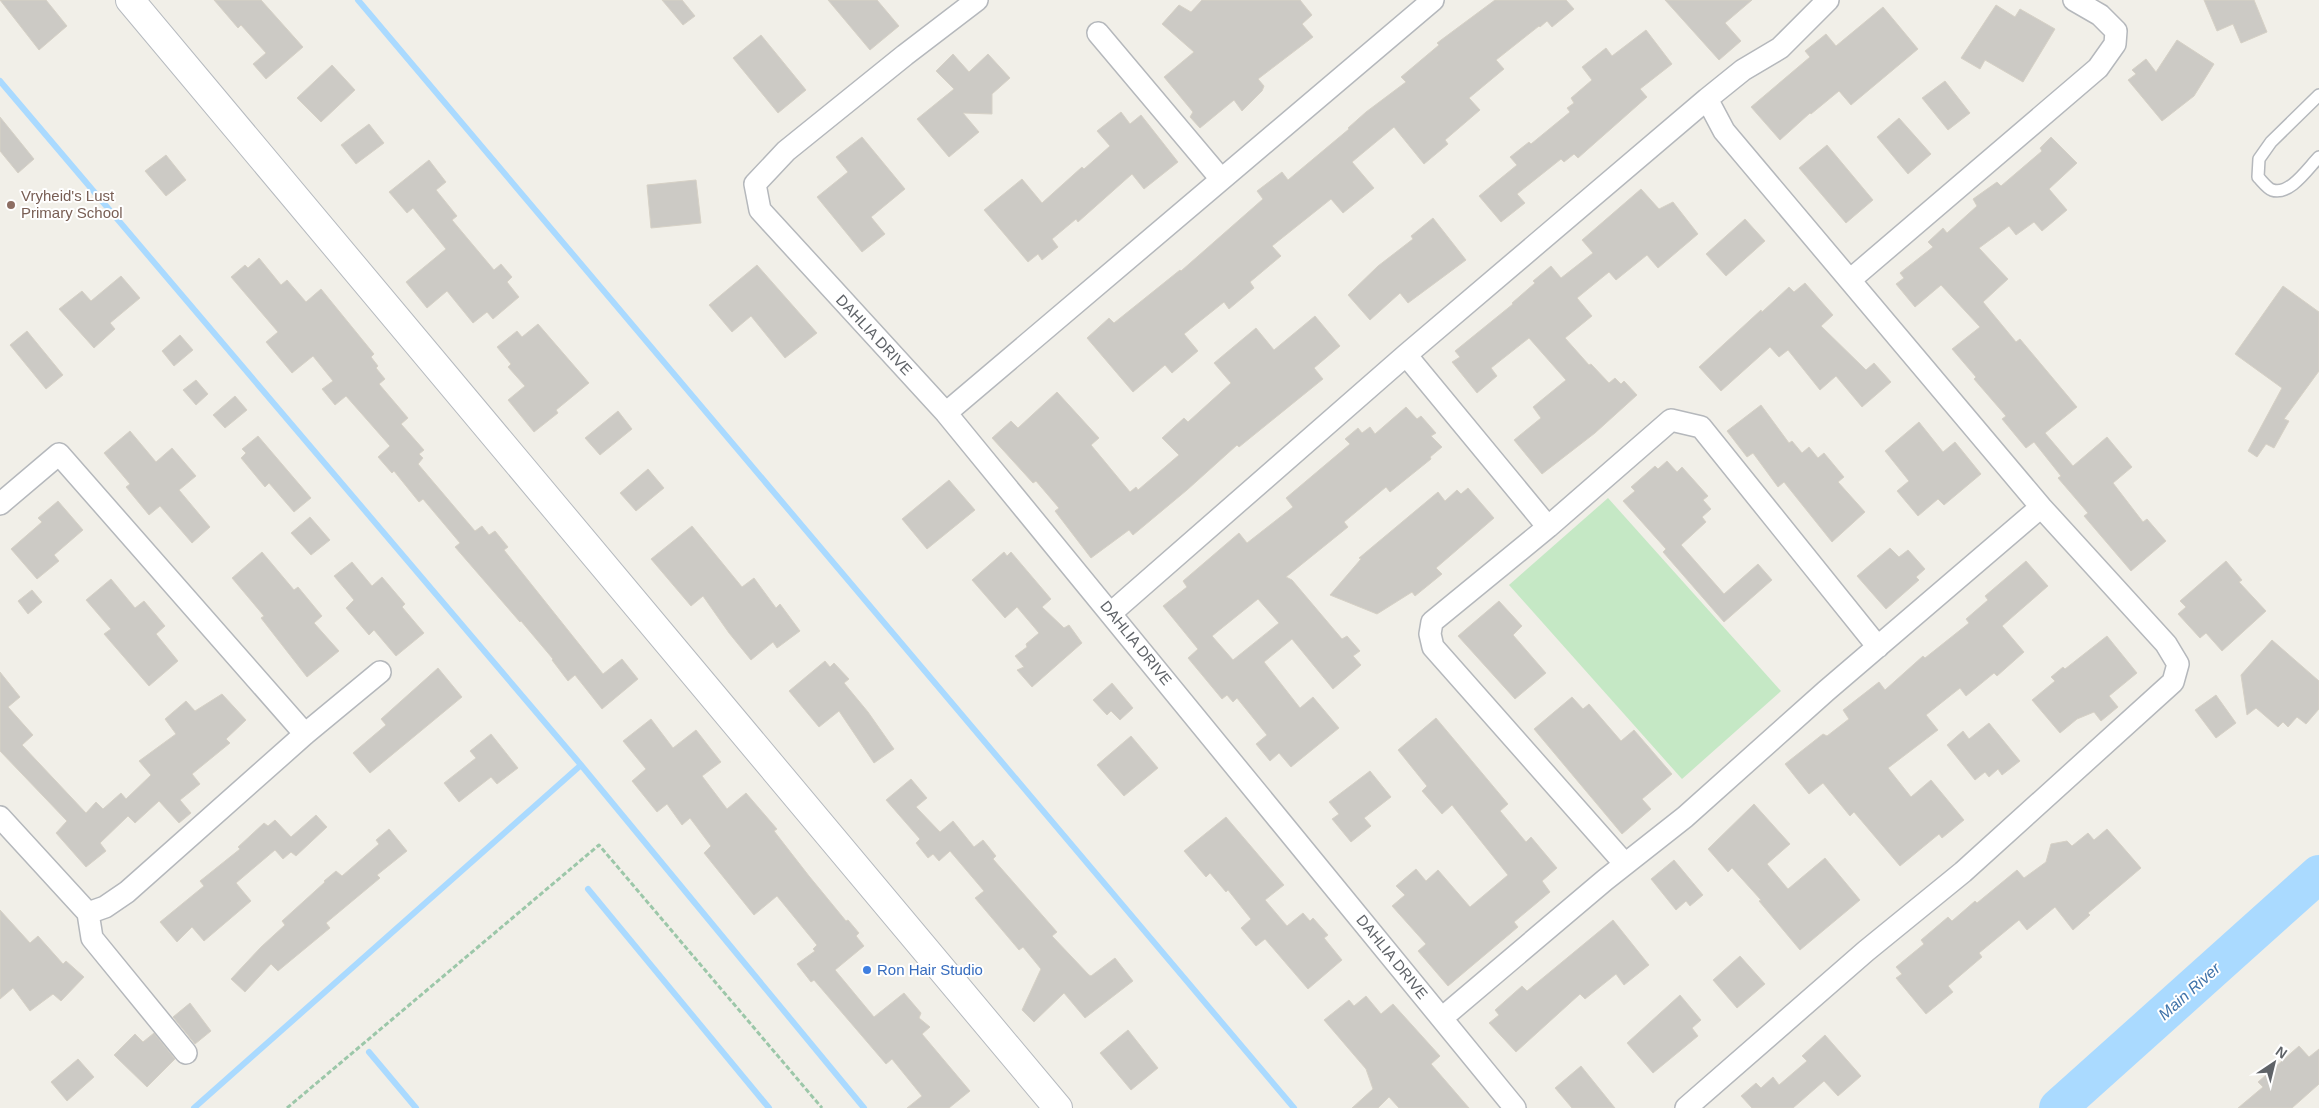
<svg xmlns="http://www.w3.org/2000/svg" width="2319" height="1108" viewBox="0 0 2319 1108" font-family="Arial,sans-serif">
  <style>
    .green { fill: #c5e8c5 }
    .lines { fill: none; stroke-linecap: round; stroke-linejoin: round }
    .stream { stroke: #aadaff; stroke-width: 6 }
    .river { stroke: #aadaff; stroke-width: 38 }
    .building { fill: #cccac5; stroke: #d6d1c6; fill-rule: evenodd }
    .lane-casing { stroke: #b5b8bc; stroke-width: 14 }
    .street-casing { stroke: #b5b8bc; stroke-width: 24 }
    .secondary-casing { stroke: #b6babf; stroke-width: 30 }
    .path { stroke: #9cc7a9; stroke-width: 3; stroke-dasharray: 5 2.5; stroke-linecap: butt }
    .lane { stroke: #fff; stroke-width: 11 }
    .street { stroke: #fff; stroke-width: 21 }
    .secondary { stroke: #fff; stroke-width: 28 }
    .education-dot { fill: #8d6e63; stroke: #fff; stroke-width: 2 }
    .shop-dot { fill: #3f7fe0; stroke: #fff; stroke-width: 2 }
    .labels { text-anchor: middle; stroke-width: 4; stroke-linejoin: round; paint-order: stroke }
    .education-label { font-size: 15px; fill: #785e54; stroke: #fff; text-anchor: start }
    .street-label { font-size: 15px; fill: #5f6368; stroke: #fff }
    .shop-label { font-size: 15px; fill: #366cbe; stroke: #fff; text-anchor: start }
    .water-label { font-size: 16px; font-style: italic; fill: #4174aa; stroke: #fff }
  </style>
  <rect width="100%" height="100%" fill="#f1efe8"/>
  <path class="green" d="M1608,498L1781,691L1682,779L1509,585Z"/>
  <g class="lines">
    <path class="stream" d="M358,0L1294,1108
      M0,81L581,765L864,1108
      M588,889L769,1108
      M369,1052L416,1108
      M194,1108L581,765"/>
    <path class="river" d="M2058,1108L2319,874"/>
  </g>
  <path class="building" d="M0,0H46L67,26L39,50Z
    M214,0H261L303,47L266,79L253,64L266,53L241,25L238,28Z
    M662,0H682L695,16L683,25Z
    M828,0H877L899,26L870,50Z
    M1202,0H1300L1312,15L1302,24L1313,37L1258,79L1264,86L1262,91L1242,111L1234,100L1200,128L1190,117L1193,112L1164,77L1194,52L1162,24L1179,5L1191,12Z
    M1495,0H1566L1574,9L1552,27L1547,21L1540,27L1539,26L1496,60L1504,69L1469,98L1480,110L1445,140L1448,144L1424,164L1394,127L1352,162L1374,188L1343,213L1331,199L1272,246L1281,256L1250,282L1254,288L1229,309L1224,302L1184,334L1198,351L1172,373L1165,365L1133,392L1087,338L1109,318L1114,323L1180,270L1181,271L1263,199L1257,191L1282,172L1288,180L1349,129L1348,128L1366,112L1406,82L1401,77L1439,45L1437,43Z
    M1665,0H1752L1725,23L1741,41L1719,60Z
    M2204,0H2254L2267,32L2241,43L2233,24L2217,31Z
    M1996,5L2015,17L2020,9L2055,29L2023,82L1985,60L1980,69L1961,58Z
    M1883,7L1918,49L1851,105L1839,91L1811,114L1810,113L1780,140L1751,107L1810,57L1805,51L1826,34L1836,46Z
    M1646,30L1672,64L1640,89L1647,97L1578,158L1574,154L1564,162L1561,159L1517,194L1525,203L1501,222L1479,196L1517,165L1510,157L1529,142L1531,144L1570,112L1567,108L1574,103L1571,98L1592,80L1582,67L1606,48L1612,56Z
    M761,35L806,90L778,113L733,58Z
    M2177,40L2214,64L2194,96L2162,121L2128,80L2136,74L2132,70L2146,59L2156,72Z
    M953,54L969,72L988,54L1010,78L992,94V114L963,113L979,132L949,157L917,119L954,89L936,71Z
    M332,65L355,90L321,122L297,98Z
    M1945,81L1970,113L1948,130L1922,98Z
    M1121,112L1130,124L1141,115L1178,162L1144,189L1132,174L1078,222L1076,219L1052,239L1058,247L1042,260L1038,254L1028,262L984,210L1022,179L1042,203L1082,167L1084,169L1110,146L1097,131Z
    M0,117L34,159L18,173L0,151Z
    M1899,118L1931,154L1908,174L1877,137Z
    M369,124L384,143L356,164L341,145Z
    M862,137L905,189L871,217L885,234L862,252L817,197L848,172L836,157Z
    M2051,137L2077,163L2049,189L2067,210L2042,231L2034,222L2016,235L2009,226L1979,248L2008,279L1983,302L2016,342L2020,339L2077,407L2045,433L2073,466L2107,437L2132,467L2113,483L2143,522L2147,519L2166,541L2131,571L2084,516L2088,513L2058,478L2061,476L2034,442L2026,448L2002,419L2006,416L1974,379L1976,377L1952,349L1980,327L1941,285L1915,307L1896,284L1904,278L1900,273L1933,247L1928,242L1943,228L1947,233L1977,206L1973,199L1997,182L2001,186L2042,151L2040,148Z
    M1827,145L1873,200L1846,223L1799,168Z
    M166,155L186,180L166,196L145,171Z
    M429,160L446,182L436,190L457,216L452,220L494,270L501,264L512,277L507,282L519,297L493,319L487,312L473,323L447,291L427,308L406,282L446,249L413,208L407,213L389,192Z
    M696,180L701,223L651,228L647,185Z
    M1641,189L1659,209L1673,202L1698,234L1658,268L1647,255L1616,280L1609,272L1577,298L1592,316L1565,338L1589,365L1591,364L1609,383L1615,378L1621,384L1624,381L1637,395L1595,433L1542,474L1514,440L1541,418L1533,407L1566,380L1529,338L1491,368L1497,376L1477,393L1452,362L1460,357L1455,351L1513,304L1512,303L1535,283L1533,281L1551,266L1561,278L1593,253L1582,240Z
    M1433,218L1466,260L1408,303L1400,293L1370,320L1348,295L1378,266L1413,239L1411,236Z
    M1745,219L1765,241L1726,276L1706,254Z
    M259,258L281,285L287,280L306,302L321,289L374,354L371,357L378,366L376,368L385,379L379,384L408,418L401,424L424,450L419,454L423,458L418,464L475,531L482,526L489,535L495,531L508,547L504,550L603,674L622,659L638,679L602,709L575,675L568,681L552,660L553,659L521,621L520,622L455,547L460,543L423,499L419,502L394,471L392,473L378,457L390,446L346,396L335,405L322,389L333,381L313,356L292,373L266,342L278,332L231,277L245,265L248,268Z
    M757,265L817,333L785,358L751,316L732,332L709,305Z
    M121,276L140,298L110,323L115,329L94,348L59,309L82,291L91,301Z
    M1805,283L1833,315L1821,326L1866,370L1874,363L1891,382L1862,407L1836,376L1820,390L1788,350L1779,357L1770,347L1721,391L1699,367L1761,310L1762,312L1789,287L1794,292Z
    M2283,286L2319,312V371L2284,419L2289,421L2274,448L2266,444L2257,457L2248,451L2282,388L2235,354Z
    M1315,316L1340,346L1314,368L1323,379L1239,447L1237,445L1187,490L1133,535L1129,530L1091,558L1055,511L1059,508L1036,481L1033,483L992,438L1011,421L1018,428L1057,392L1099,438L1091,445L1130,492L1136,487L1138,490L1179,455L1162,438L1184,418L1188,422L1231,383L1214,363L1256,328L1274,350Z
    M538,324L589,383L556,410L558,413L534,432L508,400L525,386L508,367L511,364L497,347L517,331L522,337Z
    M27,331L63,375L46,389L10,345Z
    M180,335L193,350L174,366L162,351Z
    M196,380L208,394L196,405L183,390Z
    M235,396L247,410L225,428L213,415Z
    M1761,405L1789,443L1792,441L1802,453L1809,447L1818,458L1824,453L1844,477L1838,482L1865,512L1832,542L1784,482L1778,487L1753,453L1747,457L1727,431Z
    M1406,407L1417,419L1421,416L1436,433L1431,436L1442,447L1430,457L1431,459L1390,492L1386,487L1344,522L1348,527L1286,577L1292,580L1342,639L1347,636L1360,651L1353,656L1361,665L1333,689L1292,639L1264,662L1300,708L1313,697L1339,728L1291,767L1279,753L1270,761L1256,744L1267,735L1237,698L1233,702L1227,695L1222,699L1188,658L1198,649L1163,606L1187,587L1183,581L1239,533L1247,543L1293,507L1286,498L1350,444L1345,439L1358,428L1362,433L1370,427L1375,434ZM1258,599L1279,623L1233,660L1212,636Z
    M618,411L632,429L600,455L585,438Z
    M1919,422L1943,452L1955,442L1981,474L1944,505L1938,499L1918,516L1897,491L1909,481L1885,451Z
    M130,431L156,462L172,448L196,476L179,490L210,527L192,543L160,506L149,515L126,487L130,484L104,453Z
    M258,436L311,498L294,512L269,483L265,487L241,458L246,453L242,449Z
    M1667,461L1677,472L1682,467L1708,496L1703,500L1711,509L1702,517L1706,522L1681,545L1724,594L1758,564L1772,580L1724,622L1663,552L1666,549L1623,501L1635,491L1631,487L1655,466L1658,469Z
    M648,469L664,488L636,511L620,493Z
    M949,480L975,510L927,549L902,519Z
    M1468,488L1494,518L1436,568L1442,574L1415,596L1412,592L1377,614L1330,595L1361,559L1359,558L1438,492L1445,501L1457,490L1461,494Z
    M58,501L83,530L54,555L59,561L37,579L11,549L42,522L38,518Z
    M310,517L330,540L311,555L291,533Z
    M692,526L742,587L754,578L776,608L780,604L800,631L777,648L773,642L751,660L729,633L703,596L691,606L651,559Z
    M1890,548L1899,557L1908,550L1925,569L1916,577L1919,580L1886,609L1857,576Z
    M262,552L294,590L298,587L322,616L314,623L339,651L307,677L261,618L264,616L232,578Z
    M1004,552L1007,556L1011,552L1051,599L1042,607L1064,628L1069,625L1082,643L1032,687L1017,670L1024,667L1015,656L1027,647L1026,644L1039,633L1017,607L1005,618L972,580Z
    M2026,561L2048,586L2002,626L2024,652L1997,676L1994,673L1966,696L1960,688L1926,715L1938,730L1888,768L1911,797L1931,780L1964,820L1942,838L1939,834L1900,866L1854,812L1850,816L1823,783L1809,794L1785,764L1823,734L1827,736L1849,719L1843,710L1879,682L1885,690L1923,656L1925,658L1969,623L1966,619L1988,600L1985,596Z
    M2226,561L2242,580L2239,582L2266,611L2222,651L2206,633L2200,638L2178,614L2186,607L2180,601Z
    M352,562L372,586L382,577L405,604L402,607L424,633L396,656L374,630L369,635L346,608L354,600L334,576Z
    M111,579L135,608L144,601L165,626L156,634L178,661L149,686L104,634L111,629L86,600Z
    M32,590L42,602L28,614L18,601Z
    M1499,601L1522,626L1513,635L1546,673L1515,699L1458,636Z
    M2107,636L2137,673L2109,696L2118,707L2101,721L2094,712L2077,719L2060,733L2032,700L2055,681L2051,677L2063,667L2065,669Z
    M2272,640L2319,681V709L2306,724L2297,717L2288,727L2283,722L2278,727L2256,708L2247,715L2241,675Z
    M825,661L830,667L834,663L849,679L844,683L868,712L894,749L874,763L839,711L819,727L789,691Z
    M438,668L462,697L370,773L353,753L386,725L381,719Z
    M0,672L20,697L8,707L33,735L22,745L86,813L96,802L103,809L121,793L126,799L151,775L139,761L176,734L165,719L186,701L195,711L222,694L246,720L226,739L230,743L192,774L200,784L180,800L191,813L179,823L159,801L135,823L128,816L100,843L106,851L86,867L56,833L67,821L0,751Z
    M1112,683L1133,708L1120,720L1111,711L1107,715L1093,700Z
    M2216,695L2236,723L2216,738L2195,710Z
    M1572,697L1583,709L1589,704L1621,741L1634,730L1672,774L1642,799L1651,809L1622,834L1534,729Z
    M1436,718L1508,804L1500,811L1526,842L1531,837L1557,868L1542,881L1550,892L1514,922L1518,927L1448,986L1418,951L1426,944L1392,906L1405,895L1396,886L1416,869L1426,881L1438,870L1470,907L1508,875L1452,805L1442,814L1422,791L1427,786L1398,750Z
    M651,719L673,748L696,730L721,762L702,776L727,809L746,793L777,829L774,831L809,876L846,921L848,920L859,933L856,936L864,946L835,970L874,1017L904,993L921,1013L919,1018L930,1027L922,1034L970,1091L949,1108H907L922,1096L892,1059L886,1064L814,980L811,982L797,964L815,951L813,949L817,945L777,896L754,915L704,853L711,846L690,818L682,825L667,804L657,812L632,781L646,769L623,741Z
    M1989,723L2020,761L2002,775L1998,769L1989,777L1985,772L1975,780L1947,745L1963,731L1969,739Z
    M491,734L518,768L497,784L491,777L459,802L444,783L476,758L470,751Z
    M1131,736L1158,768L1124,796L1097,765Z
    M1370,771L1391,797L1364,818L1371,826L1351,842L1332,819L1339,814L1329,802Z
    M911,779L927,798L916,807L940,832L953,821L974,847L983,840L996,856L993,859L1057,932L1052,936L1089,975L1091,976L1115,958L1133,981L1085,1018L1064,993L1034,1022L1022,1010L1041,969L1023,947L1019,950L975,898L984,891L950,851L939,861L933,854L928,858L916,843L920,839L886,800Z
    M1754,804L1790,844L1767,864L1788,889L1825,858L1860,900L1800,950L1759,901L1761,900L1732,868L1728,872L1708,849Z
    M316,815L327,827L296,856L291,852L283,859L275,850L236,883L251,901L204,941L192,927L177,942L160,922L204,886L200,881L240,849L238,847L264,823L268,826L275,820L291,837Z
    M1226,817L1284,885L1265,900L1287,926L1303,913L1310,921L1313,918L1328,935L1324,938L1342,960L1308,989L1265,939L1256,946L1241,928L1251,919L1228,890L1226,892L1210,873L1206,877L1184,851Z
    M389,829L407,851L377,875L380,878L326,923L330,928L278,971L271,964L245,992L231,979L261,947L285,925L282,921L325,882L324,881L336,871L342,876L379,844L376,840Z
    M2107,829L2141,868L2088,913L2090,915L2073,930L2055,907L2027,930L2019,920L1979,953L1982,957L1948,986L1953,992L1926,1014L1896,978L1902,974L1896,967L1924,944L1921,940L1948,917L1952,921L1975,901L1977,903L2017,870L2024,878L2046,862L2051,844L2067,841L2072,846L2088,833L2094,840Z
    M1674,860L1703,895L1690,906L1686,901L1676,910L1651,879Z
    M0,910L30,943L38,936L63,964L66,961L84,977L61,1001L53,994L30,1011L13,988L0,999Z
    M1613,920L1649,965L1624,985L1616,974L1585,999L1580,994L1516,1052L1489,1023L1499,1015L1495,1010L1522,986L1527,991Z
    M1740,956L1765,984L1737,1008L1713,980Z
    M1680,995L1701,1020L1692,1028L1698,1036L1653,1073L1627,1043Z
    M1366,996L1381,1014L1393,1004L1440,1056L1431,1064L1469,1108H1399L1389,1097L1378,1108H1352L1373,1089L1366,1069L1324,1020L1349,1000L1354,1006Z
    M190,1003L211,1031L195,1044L173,1017Z
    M1128,1030L1158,1068L1131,1090L1100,1053Z
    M154,1033L175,1059L147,1087L114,1055L135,1034L143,1042Z
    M1825,1035L1861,1076L1838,1096L1824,1081L1793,1108H1752L1741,1096L1756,1083L1761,1088L1773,1077L1779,1085L1807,1061L1802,1056Z
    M2299,1046L2309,1057L2319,1049V1084L2292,1108H2238L2263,1087L2258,1082Z
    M78,1059L94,1077L67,1101L51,1082Z
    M1581,1066L1615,1108H1572L1555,1088Z"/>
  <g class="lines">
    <defs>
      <path id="lane" d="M2319,95L2271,142L2259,159L2258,177C2262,181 2267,188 2272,190C2290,196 2308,168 2319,157"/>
      <path id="street" d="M977,0L905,55L786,151L755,184L760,210L946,413L1515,1108
        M1098,33L1221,179
        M1850,280L2098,68L2115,44L2116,31L2100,15L2074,0
        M1406,355L1548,527
        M946,413L1433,0
        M0,504L59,454L305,734
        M1111,613L1406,355L1707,99L1743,70L1780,48L1828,0
        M0,817L88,913L92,938L186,1053
        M1625,864L1433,647L1430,634L1432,622L1548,527L1671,420L1701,427L1878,647
        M88,913L105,907L127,892L305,734L380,672
        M1442,1018L1605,880L1685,817L1826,691L2041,507
        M1686,1108L1866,951L1963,872L2173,682L2178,664L2166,644L2041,507L1724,131L1707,99"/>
      <path id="secondary" d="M130,0L1058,1108"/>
    </defs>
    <use href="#lane" class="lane-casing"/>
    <use href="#street" class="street-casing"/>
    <use href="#secondary" class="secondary-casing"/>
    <path class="path" d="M287,1108L599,845L822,1108"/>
    <use href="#lane" class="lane"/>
    <use href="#street" class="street"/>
    <use href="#secondary" class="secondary"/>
  </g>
  <circle class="education-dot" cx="11" cy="205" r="5"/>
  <circle class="shop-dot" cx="867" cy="970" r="5"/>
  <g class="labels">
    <g class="education-label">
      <text x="21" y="201">Vryheid's Lust<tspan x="21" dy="17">Primary School</tspan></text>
    </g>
    <g class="street-label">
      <text transform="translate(874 335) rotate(47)" y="5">DAHLIA DRIVE</text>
      <text transform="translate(1136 643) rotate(51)" y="5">DAHLIA DRIVE</text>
      <text transform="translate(1392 957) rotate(51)" y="5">DAHLIA DRIVE</text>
    </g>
    <g class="shop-label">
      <text x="877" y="975">Ron Hair Studio</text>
    </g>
    <g class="water-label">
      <text transform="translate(2189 991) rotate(-42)" y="6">Main River</text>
    </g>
  </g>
  <g transform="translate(2274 1063) rotate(35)" stroke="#ffffff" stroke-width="4" paint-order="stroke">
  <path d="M0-4L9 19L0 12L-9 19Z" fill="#5f6368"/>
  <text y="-8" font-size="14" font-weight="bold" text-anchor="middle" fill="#5f6368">N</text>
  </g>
</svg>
